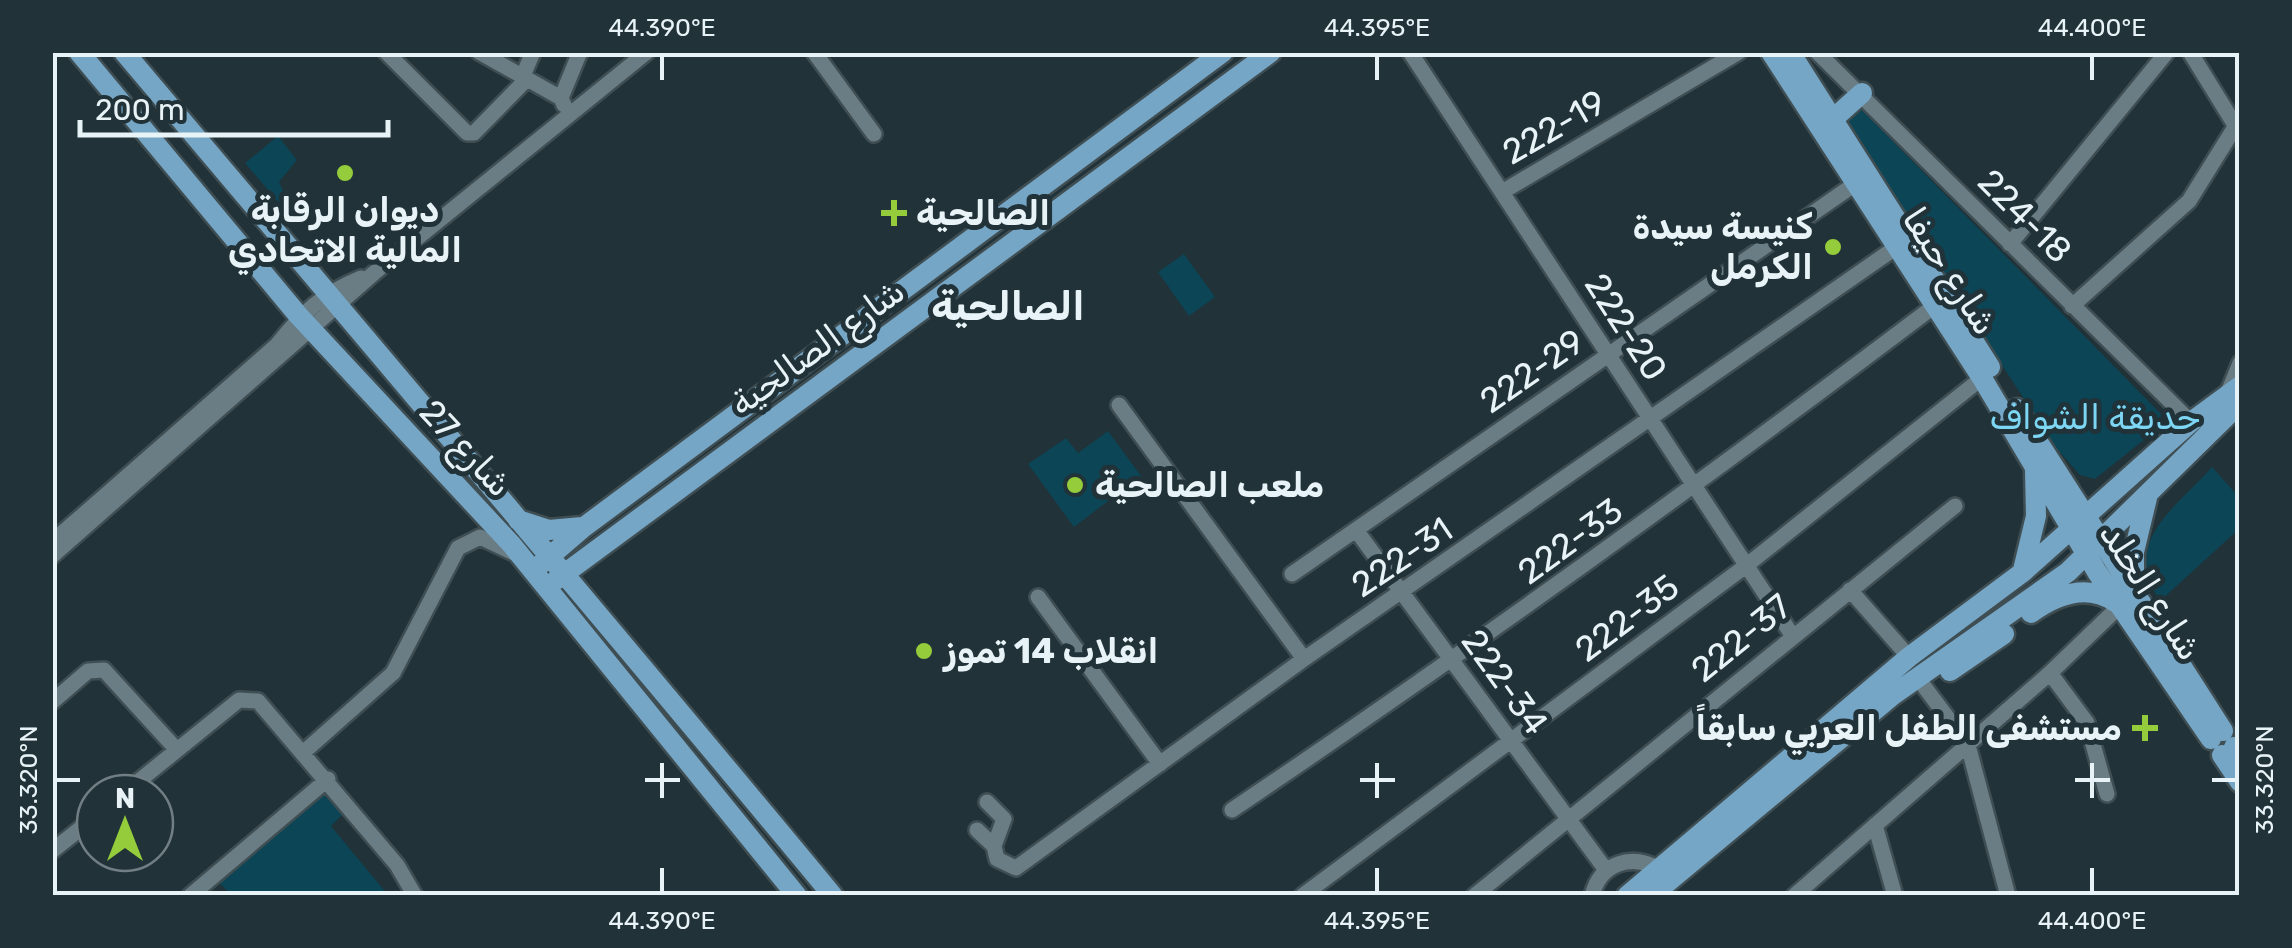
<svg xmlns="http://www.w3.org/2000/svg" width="2292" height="948" viewBox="0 0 2292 948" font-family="Rubik,Cairo,sans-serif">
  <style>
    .green { fill: #0c4555 }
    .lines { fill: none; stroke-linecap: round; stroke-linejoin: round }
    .minor-casing { stroke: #3f4e53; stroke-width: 20 }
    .major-casing { stroke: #3f4e53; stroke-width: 25 }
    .minor { stroke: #6a7d84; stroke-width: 15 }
    .major { stroke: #76a6c6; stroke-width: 20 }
    .ticks { fill: none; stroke: #e8f3f7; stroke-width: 4 }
    .poi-dot { fill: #95cc3b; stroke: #213238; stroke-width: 4 }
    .labels { text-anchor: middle; stroke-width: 10; stroke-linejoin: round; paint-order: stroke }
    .street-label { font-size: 35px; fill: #e8f3f7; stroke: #213238 }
    .poi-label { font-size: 35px; font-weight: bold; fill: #e8f3f7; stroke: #213238; text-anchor: start }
    .park-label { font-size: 35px; fill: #7dd6f3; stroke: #213238 }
    .quarter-label { font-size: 40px; font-weight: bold; fill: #e8f3f7; stroke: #213238 }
    .neatline { fill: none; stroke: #e8f3f7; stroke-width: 4 }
    .ticks-label { font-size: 25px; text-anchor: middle; fill: #e8f3f7 }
  </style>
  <rect width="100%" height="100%" fill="#213238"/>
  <path class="green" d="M1860,108L2161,414L2160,427L2095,479L2080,475L2057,449L1844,125Z
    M278,136L297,160L279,182L290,205L285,210L245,163Z
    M1184,254L1215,297L1189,316L1158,272Z
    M1108,431L1141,476L1074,527L1028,464L1066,438L1078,453Z
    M2212,467L2239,497V529L2160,601C2121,541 2173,511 2212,467Z
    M320,791L343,814L331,826L388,895H232L217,881Z"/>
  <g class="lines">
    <defs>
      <path id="minor" d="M386,52L467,133H474L525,81
        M479,52L561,98
        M814,52L874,134
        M1410,52L1792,635
        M1817,52L2191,422
        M2190,52L2238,130
        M522,78L533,52
        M564,105L561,98L580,52
        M1502,192L1739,52
        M2010,244L2167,52
        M2072,306L2189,201L2240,119
        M2227,395L2240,363
        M1119,405L1304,659
        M1356,530L1606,870
        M52,542L277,345C303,312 322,294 361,278
        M52,556L374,273L647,52
        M1292,574L1855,184
        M1850,590L1909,657
        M1038,597L1160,764
        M2050,673L2087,723L2107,794
        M1923,685L1968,745L2008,896
        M52,702L88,671L104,670L177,750
        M305,751L393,673L458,548L480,537L514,553
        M124,793L239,700L258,701L397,865L415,896
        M987,802L1004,819L994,846L997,859L1016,868L1304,659L1895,248
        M1232,810C1471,649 1703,481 1933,307
        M1875,825L1895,896
        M977,830L994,846
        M52,851L95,817
        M190,896L328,779
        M1302,896L1747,565L1982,378
        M1474,896L1955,506
        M1592,896C1600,863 1631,853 1659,869
        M1794,896L2050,673L2127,599"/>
      <path id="major" d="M79,52L298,315L512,545L797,896
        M124,52C361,333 599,613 833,896
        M1771,52L1982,378L2097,572L2211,739
        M1790,52L1990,367
        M1832,120L1862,93
        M2017,409L2223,731
        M518,520L549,530L582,527
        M541,564L584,527L1223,52
        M2023,570L2036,516L2035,471
        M556,580L1271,52
        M2134,587V552L2147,498
        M2031,613C2056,595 2087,583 2115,602
        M1950,671L2004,634
        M2234,747L2240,756
        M2222,755L2240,782
        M1627,896L1909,657L2023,572L2191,422L2240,386
        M1651,896L1893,695L2068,572L2240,403"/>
    </defs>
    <use href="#minor" class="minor-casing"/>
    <use href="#major" class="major-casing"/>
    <use href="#minor" class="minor"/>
    <use href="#major" class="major"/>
  </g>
  <path class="ticks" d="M662,55V80M1377,55V80M2092,55V80M662,763V798M1377,763V798M2092,763V798M55,780H80M645,780H680M1360,780H1395M2075,780H2110M2212,780H2237M662,868V893M1377,868V893M2092,868V893"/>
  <g class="poi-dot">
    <circle cx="345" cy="173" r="10"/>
    <path d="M889 198h10v10h10v10h-10v10h-10v-10h-10v-10h10z"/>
    <circle cx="1833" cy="247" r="10"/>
    <circle cx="1075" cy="485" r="10"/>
    <circle cx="924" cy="651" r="10"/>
    <path d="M2140 713h10v10h10v10h-10v10h-10v-10h-10v-10h10z"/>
  </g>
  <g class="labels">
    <g class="street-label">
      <text transform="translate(1554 127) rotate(-30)" y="12">222-19</text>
      <text transform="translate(2025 216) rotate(45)" y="12">224-18</text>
      <text transform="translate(1950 271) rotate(57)" y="12">شارع حيفا</text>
      <text transform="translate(1626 327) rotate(57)" y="12">222-20</text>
      <text transform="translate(817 347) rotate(-36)" y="12">شارع الصالحية</text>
      <text transform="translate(1532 371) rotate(-35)" y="12">222-29</text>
      <text transform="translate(466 448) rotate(47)" y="12">شارع 27</text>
      <text transform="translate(1570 541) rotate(-36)" y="12">222-33</text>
      <text transform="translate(1402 557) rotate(-34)" y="12">222-31</text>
      <text transform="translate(2151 591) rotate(57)" y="12">شارع الخلد</text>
      <text transform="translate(1627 618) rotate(-37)" y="12">222-35</text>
      <text transform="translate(1741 638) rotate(-39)" y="12">222-37</text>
      <text transform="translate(1505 682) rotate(54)" y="12">222-34</text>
    </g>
    <g class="poi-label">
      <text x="345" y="222" text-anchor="middle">ديوان الرقابة<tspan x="345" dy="40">المالية الاتحادي</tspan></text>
      <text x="916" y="225">الصالحية</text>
      <text x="1813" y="239" text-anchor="end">كنيسة سيدة<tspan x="1813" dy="40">الكرمل</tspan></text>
      <text x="1095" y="497">ملعب الصالحية</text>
      <text x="944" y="663">انقلاب 14 تموز</text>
      <text x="2122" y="740" text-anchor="end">مستشفى الطفل العربي سابقاً</text>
    </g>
    <g class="park-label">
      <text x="2095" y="429">حديقة الشواف</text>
    </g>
    <g class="quarter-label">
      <text x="1008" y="320">الصالحية</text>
    </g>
  </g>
  <rect width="2292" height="948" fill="none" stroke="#213238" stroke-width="110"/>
  <g transform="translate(125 823)"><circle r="48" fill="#213238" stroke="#717f84" stroke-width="2.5"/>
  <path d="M0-8L18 38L0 25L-18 38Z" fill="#95cc3b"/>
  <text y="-15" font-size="28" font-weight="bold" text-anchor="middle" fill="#e8f3f7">N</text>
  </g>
  <path d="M80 120v15h308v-15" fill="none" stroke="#e8f3f7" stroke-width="5"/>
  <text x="95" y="120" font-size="30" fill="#e8f3f7" stroke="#213238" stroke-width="8" paint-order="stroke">200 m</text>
  <rect x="55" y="55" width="2182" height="838" class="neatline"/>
  <g class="ticks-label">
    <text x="662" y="36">44.390°E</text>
    <text x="1377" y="36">44.395°E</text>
    <text x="2092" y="36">44.400°E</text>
    <text transform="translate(28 780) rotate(-90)" y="9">33.320°N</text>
    <text transform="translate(2264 780) rotate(-90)" y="9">33.320°N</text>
    <text x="662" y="929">44.390°E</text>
    <text x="1377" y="929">44.395°E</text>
    <text x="2092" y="929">44.400°E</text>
  </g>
</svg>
